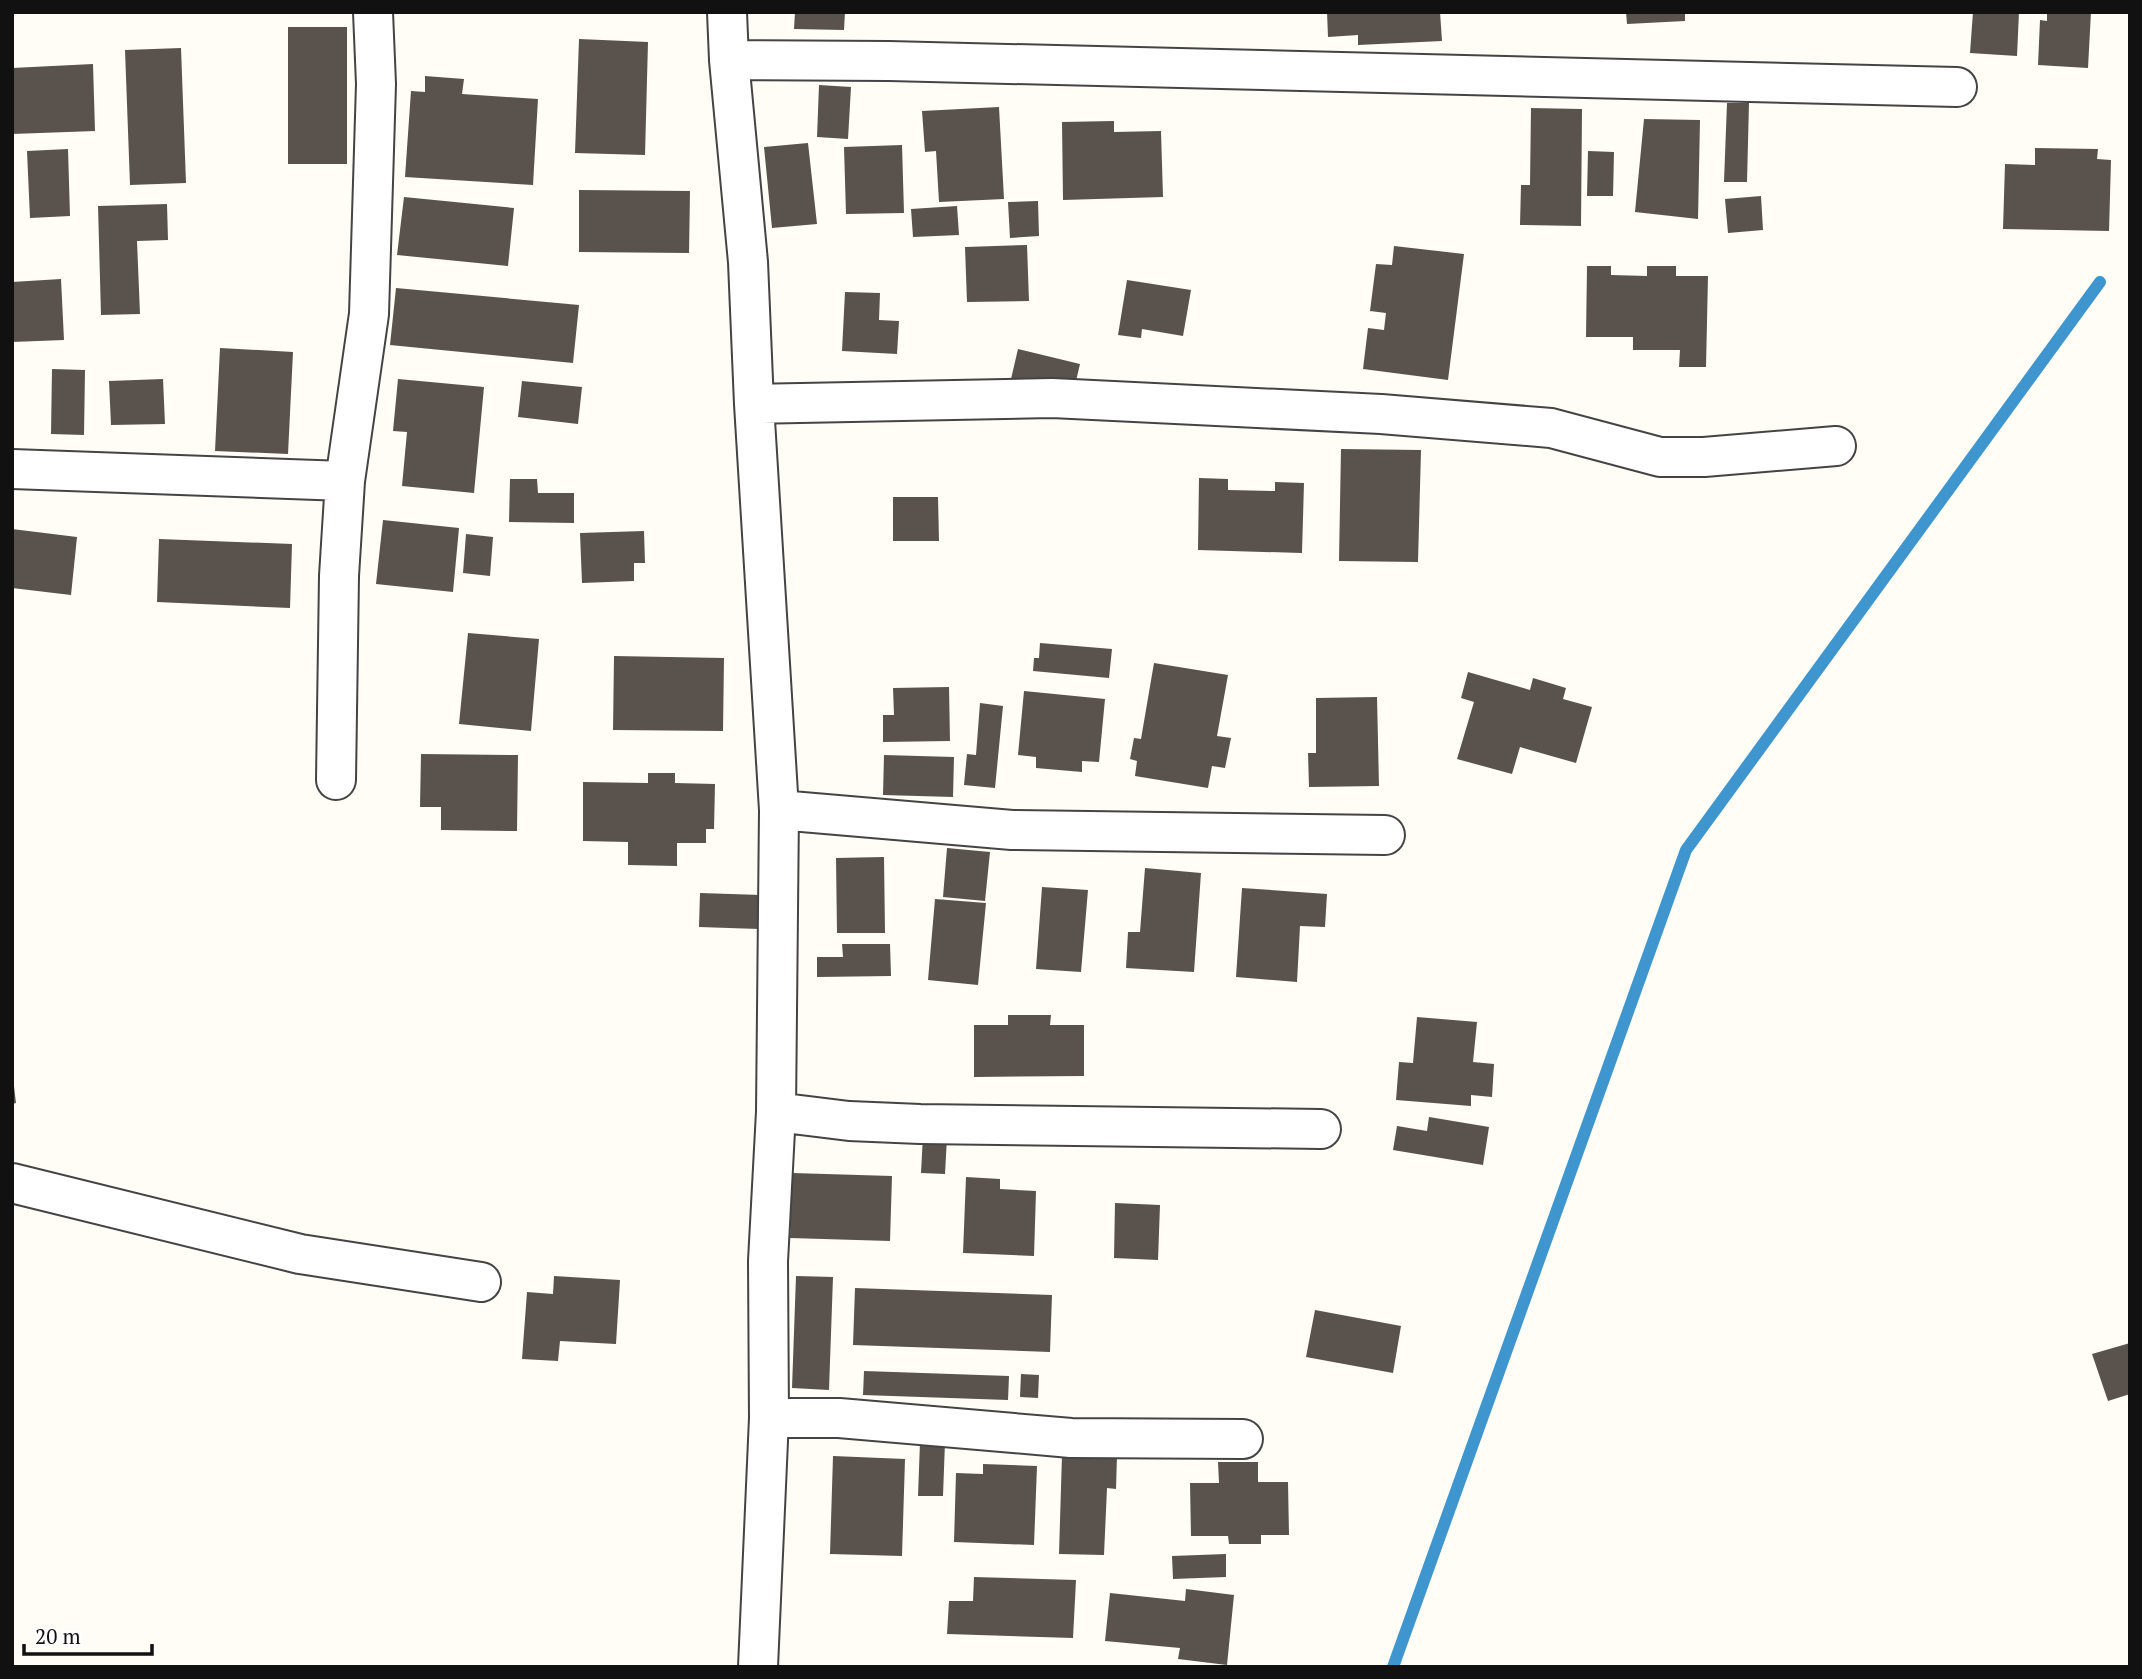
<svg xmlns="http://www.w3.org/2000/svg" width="2142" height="1679" viewBox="0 0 2142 1679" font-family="'PT Serif',serif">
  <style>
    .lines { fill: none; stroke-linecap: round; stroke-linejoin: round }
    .stream { stroke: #3f96cf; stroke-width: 12 }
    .building { fill: #5a524d }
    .minor-casing { stroke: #444; stroke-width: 42 }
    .minor { stroke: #fff; stroke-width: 38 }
  </style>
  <rect width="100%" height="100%" fill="#fffdf5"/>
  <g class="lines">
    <path class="stream" d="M1393,1667L1686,850L2100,282"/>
  </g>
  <path class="building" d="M795,12H845L844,30L794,29Z
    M1327,12H1440L1442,41L1358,45V35L1328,37Z
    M1626,12H1685V21L1627,24Z
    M1973,12H2019L2017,56L1970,53Z
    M2047,12H2091L2088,68L2038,65L2040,20L2047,21Z
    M288,27H347V164H288Z
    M579,39L648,42L645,155L575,153Z
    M181,48L186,183L130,185L125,50Z
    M93,64L95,131L12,134V68Z
    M425,76L464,79L462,94L538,99L533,185L405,177L411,91L425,92Z
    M819,85L851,87L848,139L817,137Z
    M1727,103H1749L1747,182H1724Z
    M999,107L1004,199L939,202L936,151L925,152L922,111Z
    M1531,108L1582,109L1581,226L1520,225L1521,185H1530Z
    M1644,119L1700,120L1698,219L1635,212Z
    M1114,121V132L1161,131L1163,197L1063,200L1062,122Z
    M808,143L817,224L772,228L764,147Z
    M902,145L904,213L846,214L844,147Z
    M2035,148L2098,149L2097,159L2111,160L2109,231L2003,229L2005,164L2035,165Z
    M68,149L70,216L30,218L27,151Z
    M1588,151L1614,152L1613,196H1587Z
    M579,190L690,191L689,253L579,252Z
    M1761,196L1763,230L1728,233L1725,199Z
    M404,197L514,208L508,266L397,255Z
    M1038,201L1039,236L1010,238L1008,202Z
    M167,204L168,240L137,241L140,314L101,315L98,206Z
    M957,206L959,235L913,237L911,209Z
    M1027,245L1029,301L967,302L965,247Z
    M1394,246L1464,254L1448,380L1363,369L1368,328L1384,330L1386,313L1370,311L1376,264L1392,265Z
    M1587,266H1611V275L1647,276V266H1676V276H1708L1706,367H1679L1680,350H1633V337H1586Z
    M61,279L64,340L12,342V282Z
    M1127,280L1191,290L1183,336L1142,329L1141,338L1118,335Z
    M396,288L579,305L573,363L390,345Z
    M845,292L880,293L879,320L899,321L897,354L842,351Z
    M220,348L293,352L288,454L215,451Z
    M1018,349L1080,364L1073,394L1011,379Z
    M52,369L85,370L84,435L51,434Z
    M163,379L165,424L111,425L109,381Z
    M398,379L484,387L474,493L402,486L407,432L393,431Z
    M522,381L582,387L578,424L518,417Z
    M1341,449L1421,450L1418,562L1339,561Z
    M1199,478L1228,479V490L1275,491V482L1304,483L1302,553L1198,550Z
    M510,479H537L538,493H574V523L509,522Z
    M893,497H938L939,541H893Z
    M383,520L459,528L453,592L376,584Z
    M12,529L77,537L71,595L12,588Z
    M644,531L645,563H634V581L582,583L580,533Z
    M466,534L493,537L490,576L463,573Z
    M159,539L292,544L290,608L157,602Z
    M468,633L539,639L531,731L459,724Z
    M1040,643L1112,649L1109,678L1033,671L1034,658H1039Z
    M614,656L724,658L723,731L613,730Z
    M1154,663L1228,675L1217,736L1231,738L1225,768L1212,766L1208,788L1135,776L1137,761L1130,759L1134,738L1141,739Z
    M1468,672L1530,690L1533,678L1566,688L1563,699L1592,707L1576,763L1520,747L1512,774L1457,759L1474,702L1461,698Z
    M949,687L950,741L883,742V715H894L893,688Z
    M1024,691L1105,699L1099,762L1082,761V772L1036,768V757L1018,755Z
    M1377,697L1379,786L1309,787L1308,753H1316V698Z
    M980,703L1003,706L995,788L964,785L967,754L976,755Z
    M421,754L518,755L517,831L441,830V807H420Z
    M884,755L954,757L953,797L883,795Z
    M648,773H675V783L715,784L714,829H706V843H677V866L628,865V842L583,841V782L648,783Z
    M947,848L990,852L985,901L943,897Z
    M884,857L885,933H837L836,858Z
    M1145,868L1201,873L1194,972L1126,968L1128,932H1140Z
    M1042,887L1088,890L1081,972L1036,969Z
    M1242,888L1327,894L1325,927L1300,926L1297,982L1236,977Z
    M700,893L761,895L759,929L699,927Z
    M935,899L986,903L978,985L928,980Z
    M842,944H890L891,976L817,977V957H843Z
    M1008,1015H1051L1050,1025H1084V1076L974,1077V1025H1008Z
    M1417,1017L1477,1022L1473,1062L1494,1064L1492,1097L1471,1095V1106L1396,1100L1399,1062L1413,1063Z
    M12,1086H14L16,1103L12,1104Z
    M1429,1117L1489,1127L1483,1165L1393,1150L1397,1126L1427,1131Z
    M923,1135L947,1137L945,1174L921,1173Z
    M792,1173L892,1176L890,1241L790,1238Z
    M966,1177L1000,1179V1189L1036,1191L1034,1256L963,1253Z
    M1115,1203L1160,1205L1158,1260L1114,1258Z
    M554,1276L620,1280L616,1344L560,1341L558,1361L522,1359L527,1292L553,1294Z
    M796,1276L833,1277L829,1390L792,1388Z
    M855,1288L1052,1295L1050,1352L853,1345Z
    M1315,1310L1401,1326L1393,1373L1306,1357Z
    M2130,1343V1394L2108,1401L2092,1354Z
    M864,1371L1009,1376L1008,1400L863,1395Z
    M1021,1374L1039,1375L1038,1398L1020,1397Z
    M920,1442H945L943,1496H918Z
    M1062,1455L1117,1456L1116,1489L1107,1488L1104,1555L1059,1554Z
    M833,1456L905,1459L902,1556L830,1554Z
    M1218,1462H1258V1482H1288L1289,1535H1261V1544H1229L1228,1536H1191L1190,1483H1219Z
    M983,1464L1037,1466L1034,1545L954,1542L956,1473L983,1474Z
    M1226,1554V1577L1173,1579L1172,1556Z
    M974,1577L1076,1580L1073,1638L947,1634L949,1601H973Z
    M1186,1589L1234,1595L1227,1665L1178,1659L1180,1648L1105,1641L1110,1593L1185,1601Z"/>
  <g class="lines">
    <defs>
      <path id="minor" d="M727,12L729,60L748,262L754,404L779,810L776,1112L768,1261L769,1418L758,1667
        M729,60L889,61L1957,87
        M754,404L1052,398L1381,414L1551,428L1660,457H1704L1836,446
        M12,469L345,481L369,314L376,84L373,12
        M336,780L339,576L345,481
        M779,810L1012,830L1385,835
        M776,1112L849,1121L920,1124L1321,1129
        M12,1183L300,1254L481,1282
        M769,1418H839L1071,1438L1243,1439"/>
    </defs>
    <use href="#minor" class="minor-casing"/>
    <use href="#minor" class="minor"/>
  </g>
  <rect width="2142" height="1679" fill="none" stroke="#111111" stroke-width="28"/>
  <path d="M24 1644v10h128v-10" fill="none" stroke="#111111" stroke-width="3.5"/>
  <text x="35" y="1644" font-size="21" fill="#111111" stroke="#ffffff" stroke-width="5" paint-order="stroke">20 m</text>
</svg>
